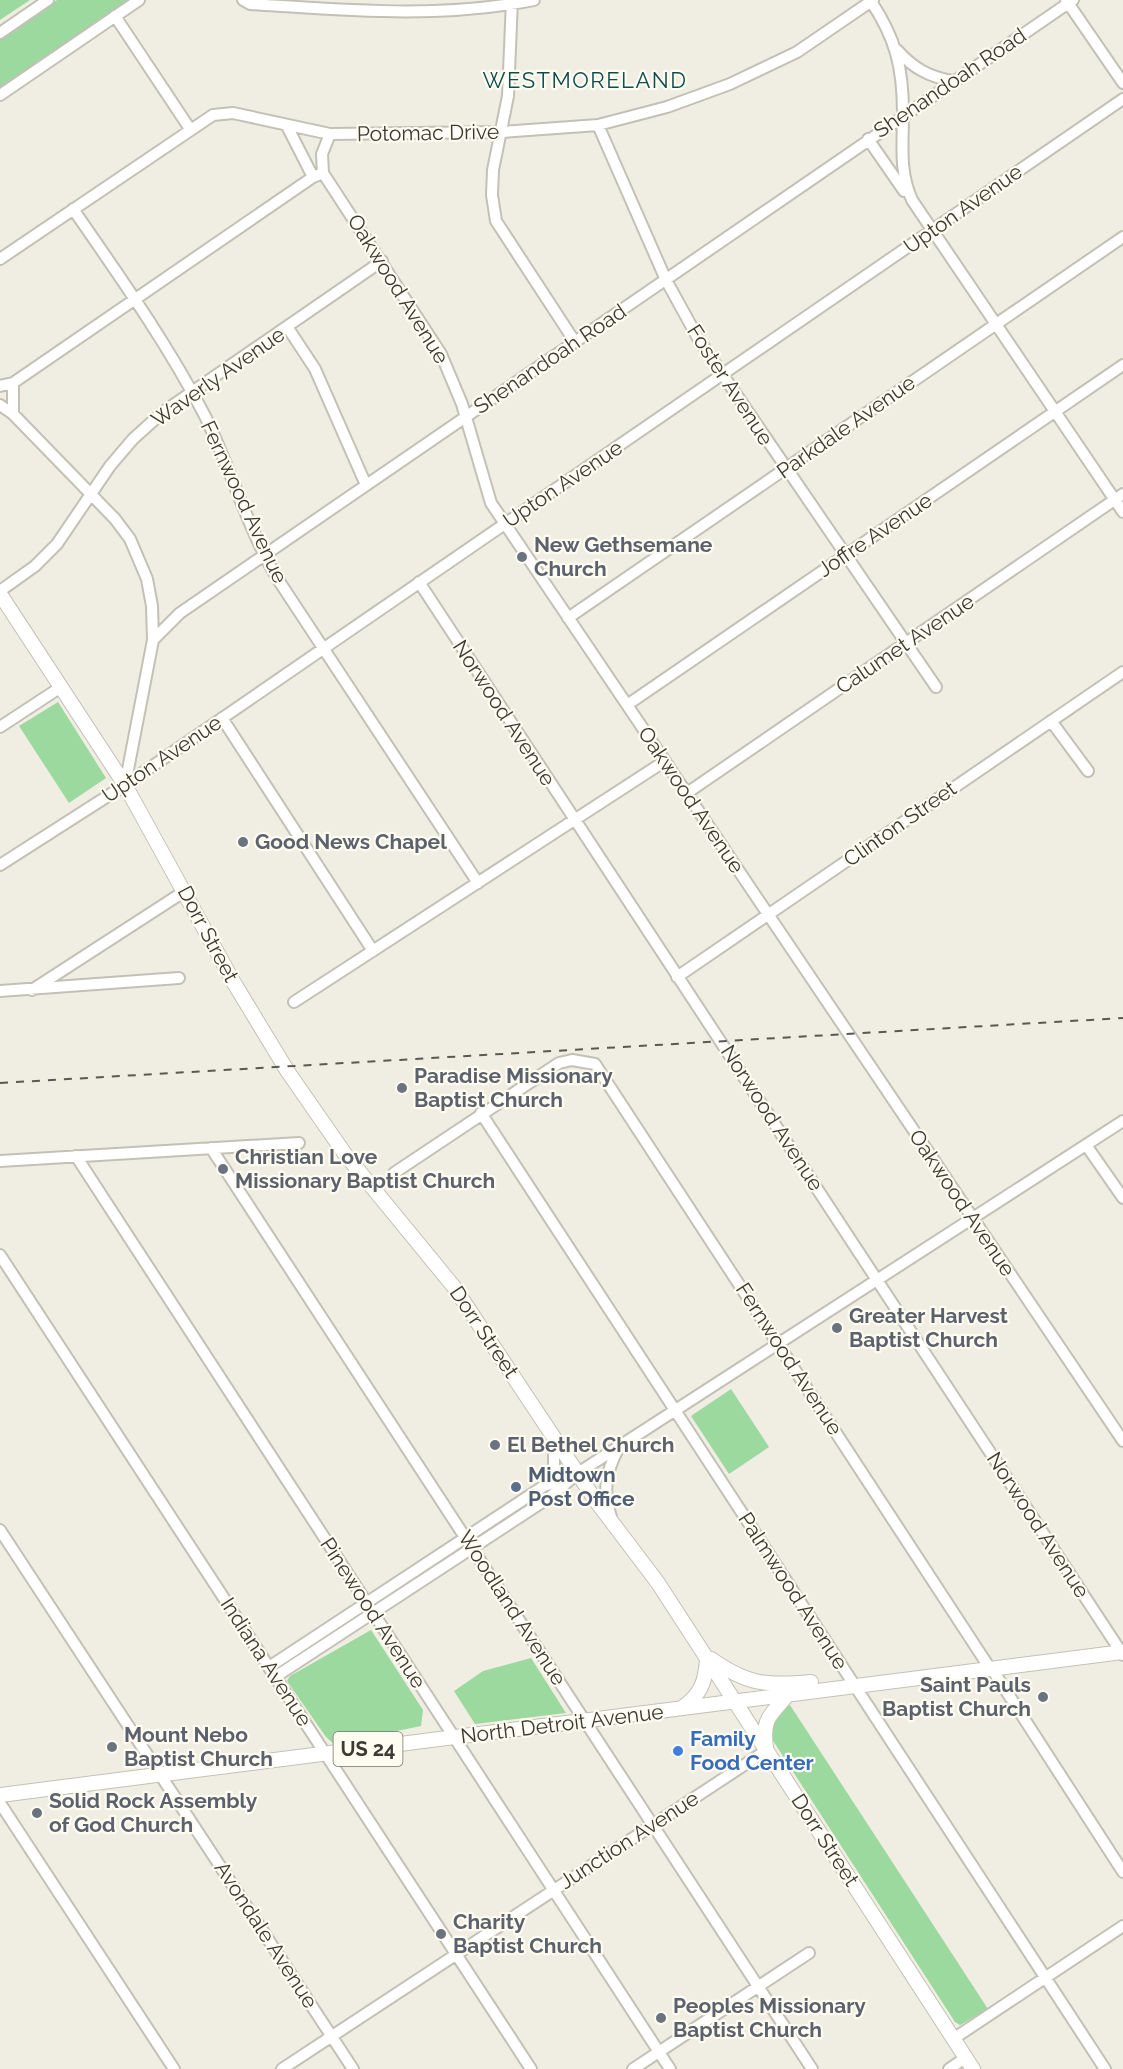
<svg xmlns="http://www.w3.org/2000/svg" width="1123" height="2069" viewBox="0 0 1123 2069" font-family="Raleway,sans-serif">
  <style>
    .green { fill: #9bd99e }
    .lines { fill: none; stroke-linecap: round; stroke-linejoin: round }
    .minor-casing { stroke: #c3c1b6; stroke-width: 14 }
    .major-casing { stroke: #c3c1b6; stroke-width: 16 }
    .minor { stroke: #fff; stroke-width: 10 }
    .major { stroke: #fff; stroke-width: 14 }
    .rail { stroke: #595852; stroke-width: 2; stroke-dasharray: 8 8; stroke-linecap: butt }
    .worship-dot { fill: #6b7280; stroke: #fefbf0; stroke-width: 2 }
    .service-dot { fill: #5c6f8a; stroke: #fefbf0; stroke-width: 2 }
    .shop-dot { fill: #3f7fe0; stroke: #fefbf0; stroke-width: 2 }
    .labels { text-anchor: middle; stroke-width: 4.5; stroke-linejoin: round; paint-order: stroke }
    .shield { fill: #fefbf0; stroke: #76746d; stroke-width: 1.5 }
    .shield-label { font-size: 20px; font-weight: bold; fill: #3b3a35 }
    .street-label { font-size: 21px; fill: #3b3a35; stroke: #fefbf0 }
    .worship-label { font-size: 21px; font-weight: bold; fill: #5b616d; stroke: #fefbf0; text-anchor: start }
    .service-label { font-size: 21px; font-weight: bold; fill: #4e5e75; stroke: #fefbf0; text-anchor: start }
    .shop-label { font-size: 21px; font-weight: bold; fill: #366cbe; stroke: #fefbf0; text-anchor: start }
    .neighbourhood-label { font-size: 22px; letter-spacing: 1.5px; fill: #0d4d4f; stroke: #fefbf0 }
  </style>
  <rect width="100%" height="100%" fill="#f0eee3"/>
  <path class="green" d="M0,0H30L0,20Z
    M57,0H131L0,89V39Z
    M58,702L106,778L69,803L19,726Z
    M731,1389L769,1447L729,1474L691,1416Z
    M371,1630L423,1710L421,1726L334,1744L326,1737L287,1681L290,1676Z
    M531,1658L566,1713L475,1724L454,1691L483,1671Z
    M790,1705L988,2009L960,2025L955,2022L770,1736C770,1720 777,1714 790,1705Z"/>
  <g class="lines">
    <defs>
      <path id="minor" d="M243,0L250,4C345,10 440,19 534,0
        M512,0L508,96L493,170L492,195L496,221L575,342
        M870,0C896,38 903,68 903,114C903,145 899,171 912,200L1123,512
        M1066,0L1123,83
        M115,16L190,129
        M0,33L48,0
        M897,50C913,68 929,77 953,81
        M0,95L139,0
        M598,125L666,280L699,340L936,687
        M287,126L313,177
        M330,134L322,154L323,173L441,354L462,404L491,503L1123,1441
        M868,139L904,191
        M73,209C120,277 167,343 205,416C231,469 247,527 277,578L478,883
        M0,259L213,115L233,113L330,134L502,132L598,125L667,107L730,84L797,52L873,0
        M288,328L315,369L366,485
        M0,386L13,383L313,177L323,173
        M0,405L13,414L115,519L130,539L147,579L152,606L153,640
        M13,414V383
        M419,582L1123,1655
        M0,591L35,566L57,544L110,466L133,439L163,412L382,261
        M568,618L1123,237
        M627,705L1123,365
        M222,718L373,951
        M1051,721L1088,771
        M0,727L61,687
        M125,785L153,640L180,613L1073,0
        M687,793L1123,494
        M0,865L125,785L1123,99
        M677,977L1123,672
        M32,990L185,891
        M0,991L179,978
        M294,1002L665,761
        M481,1113L1105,2069
        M1086,1145L1123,1198
        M211,1148L812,2069
        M76,1156L670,2069
        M0,1161L299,1143
        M394,1173L559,1063L572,1060L595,1064L991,1670
        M0,1255L531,2069
        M544,1486L554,1469V1437
        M611,1517C603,1491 605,1474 618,1449
        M0,1530L353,2069
        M269,1667L544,1486L570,1477
        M992,1669L1123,1872
        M275,1677L550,1497L578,1473L1123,1121
        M0,1803L174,2069
        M953,2039L1123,1926
        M282,2069L767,1750
        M633,2069L809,1953
        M949,2069L965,2058"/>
      <path id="major" d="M0,594L125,785L234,983L288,1072L345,1154L454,1287L596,1501L658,1583L973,2069
        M711,1659C748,1685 767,1686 811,1682
        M682,1708C701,1694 705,1683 707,1660
        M766,1748C762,1716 771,1716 789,1693
        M0,1795L1123,1652"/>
    </defs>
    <use href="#minor" class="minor-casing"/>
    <use href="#major" class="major-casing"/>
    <use href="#minor" class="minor"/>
    <use href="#major" class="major"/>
    <path class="rail" d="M0,1083L1123,1018"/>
  </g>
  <g class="worship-dot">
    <circle cx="522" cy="557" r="6"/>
    <circle cx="243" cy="842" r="6"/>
    <circle cx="402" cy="1088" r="6"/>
    <circle cx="223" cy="1169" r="6"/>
    <circle cx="837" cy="1328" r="6"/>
    <circle cx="495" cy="1445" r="6"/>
    <circle cx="1043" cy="1697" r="6"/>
    <circle cx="112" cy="1747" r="6"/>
    <circle cx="37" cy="1813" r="6"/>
    <circle cx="441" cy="1934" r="6"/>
    <circle cx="661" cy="2018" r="6"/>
  </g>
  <circle class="service-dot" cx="516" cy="1487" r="6"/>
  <circle class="shop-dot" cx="678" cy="1751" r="6"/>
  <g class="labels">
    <rect class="shield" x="333.5" y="1732" width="69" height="34" rx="4.5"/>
    <g class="shield-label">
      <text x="368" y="1756">US 24</text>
    </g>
    <g class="street-label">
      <text transform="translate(950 83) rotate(-34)" y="7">Shenandoah Road</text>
      <text transform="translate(428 133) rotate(-1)" y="7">Potomac Drive</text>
      <text transform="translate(963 209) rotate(-35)" y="7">Upton Avenue</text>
      <text transform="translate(398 289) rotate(58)" y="7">Oakwood Avenue</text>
      <text transform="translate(550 359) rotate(-34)" y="7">Shenandoah Road</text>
      <text transform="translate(218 377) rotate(-35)" y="7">Waverly Avenue</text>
      <text transform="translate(730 385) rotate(57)" y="7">Foster Avenue</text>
      <text transform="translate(846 427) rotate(-35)" y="7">Parkdale Avenue</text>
      <text transform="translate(563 484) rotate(-34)" y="7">Upton Avenue</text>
      <text transform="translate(244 502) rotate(65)" y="7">Fernwood Avenue</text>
      <text transform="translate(875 535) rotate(-34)" y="7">Joffre Avenue</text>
      <text transform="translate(905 644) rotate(-34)" y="7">Calumet Avenue</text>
      <text transform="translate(504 713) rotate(57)" y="7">Norwood Avenue</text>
      <text transform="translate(162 759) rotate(-34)" y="7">Upton Avenue</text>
      <text transform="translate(691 800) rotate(56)" y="7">Oakwood Avenue</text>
      <text transform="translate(900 824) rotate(-35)" y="7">Clinton Street</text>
      <text transform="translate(208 934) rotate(62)" y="7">Dorr Street</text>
      <text transform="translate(772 1118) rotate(57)" y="7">Norwood Avenue</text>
      <text transform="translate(962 1203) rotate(56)" y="7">Oakwood Avenue</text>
      <text transform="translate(484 1332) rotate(56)" y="7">Dorr Street</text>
      <text transform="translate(789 1359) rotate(57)" y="7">Fernwood Avenue</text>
      <text transform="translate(1038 1525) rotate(57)" y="7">Norwood Avenue</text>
      <text transform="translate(793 1591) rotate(57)" y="7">Palmwood Avenue</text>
      <text transform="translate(512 1608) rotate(57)" y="7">Woodland Avenue</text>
      <text transform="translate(373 1613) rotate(57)" y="7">Pinewood Avenue</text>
      <text transform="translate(266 1662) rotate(57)" y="7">Indiana Avenue</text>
      <text transform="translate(562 1724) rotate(-7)" y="7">North Detroit Avenue</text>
      <text transform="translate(629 1840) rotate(-33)" y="7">Junction Avenue</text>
      <text transform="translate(825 1840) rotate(57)" y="7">Dorr Street</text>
      <text transform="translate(266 1935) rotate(57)" y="7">Avondale Avenue</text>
    </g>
    <g class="worship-label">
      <text x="534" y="552">New Gethsemane<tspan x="534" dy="24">Church</tspan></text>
      <text x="255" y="849">Good News Chapel</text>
      <text x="414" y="1083">Paradise Missionary<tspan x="414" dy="24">Baptist Church</tspan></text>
      <text x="235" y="1164">Christian Love<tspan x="235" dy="24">Missionary Baptist Church</tspan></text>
      <text x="849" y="1323">Greater Harvest<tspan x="849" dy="24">Baptist Church</tspan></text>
      <text x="507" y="1452">El Bethel Church</text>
      <text x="1031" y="1692" text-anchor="end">Saint Pauls<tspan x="1031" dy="24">Baptist Church</tspan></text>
      <text x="124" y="1742">Mount Nebo<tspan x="124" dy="24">Baptist Church</tspan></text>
      <text x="49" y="1808">Solid Rock Assembly<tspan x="49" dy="24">of God Church</tspan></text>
      <text x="453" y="1929">Charity<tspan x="453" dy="24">Baptist Church</tspan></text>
      <text x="673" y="2013">Peoples Missionary<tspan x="673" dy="24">Baptist Church</tspan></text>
    </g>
    <g class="service-label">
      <text x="528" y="1482">Midtown<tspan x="528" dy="24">Post Office</tspan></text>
    </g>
    <g class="shop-label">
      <text x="690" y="1746">Family<tspan x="690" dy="24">Food Center</tspan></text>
    </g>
    <g class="neighbourhood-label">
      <text x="585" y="88">WESTMORELAND</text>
    </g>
  </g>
</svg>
